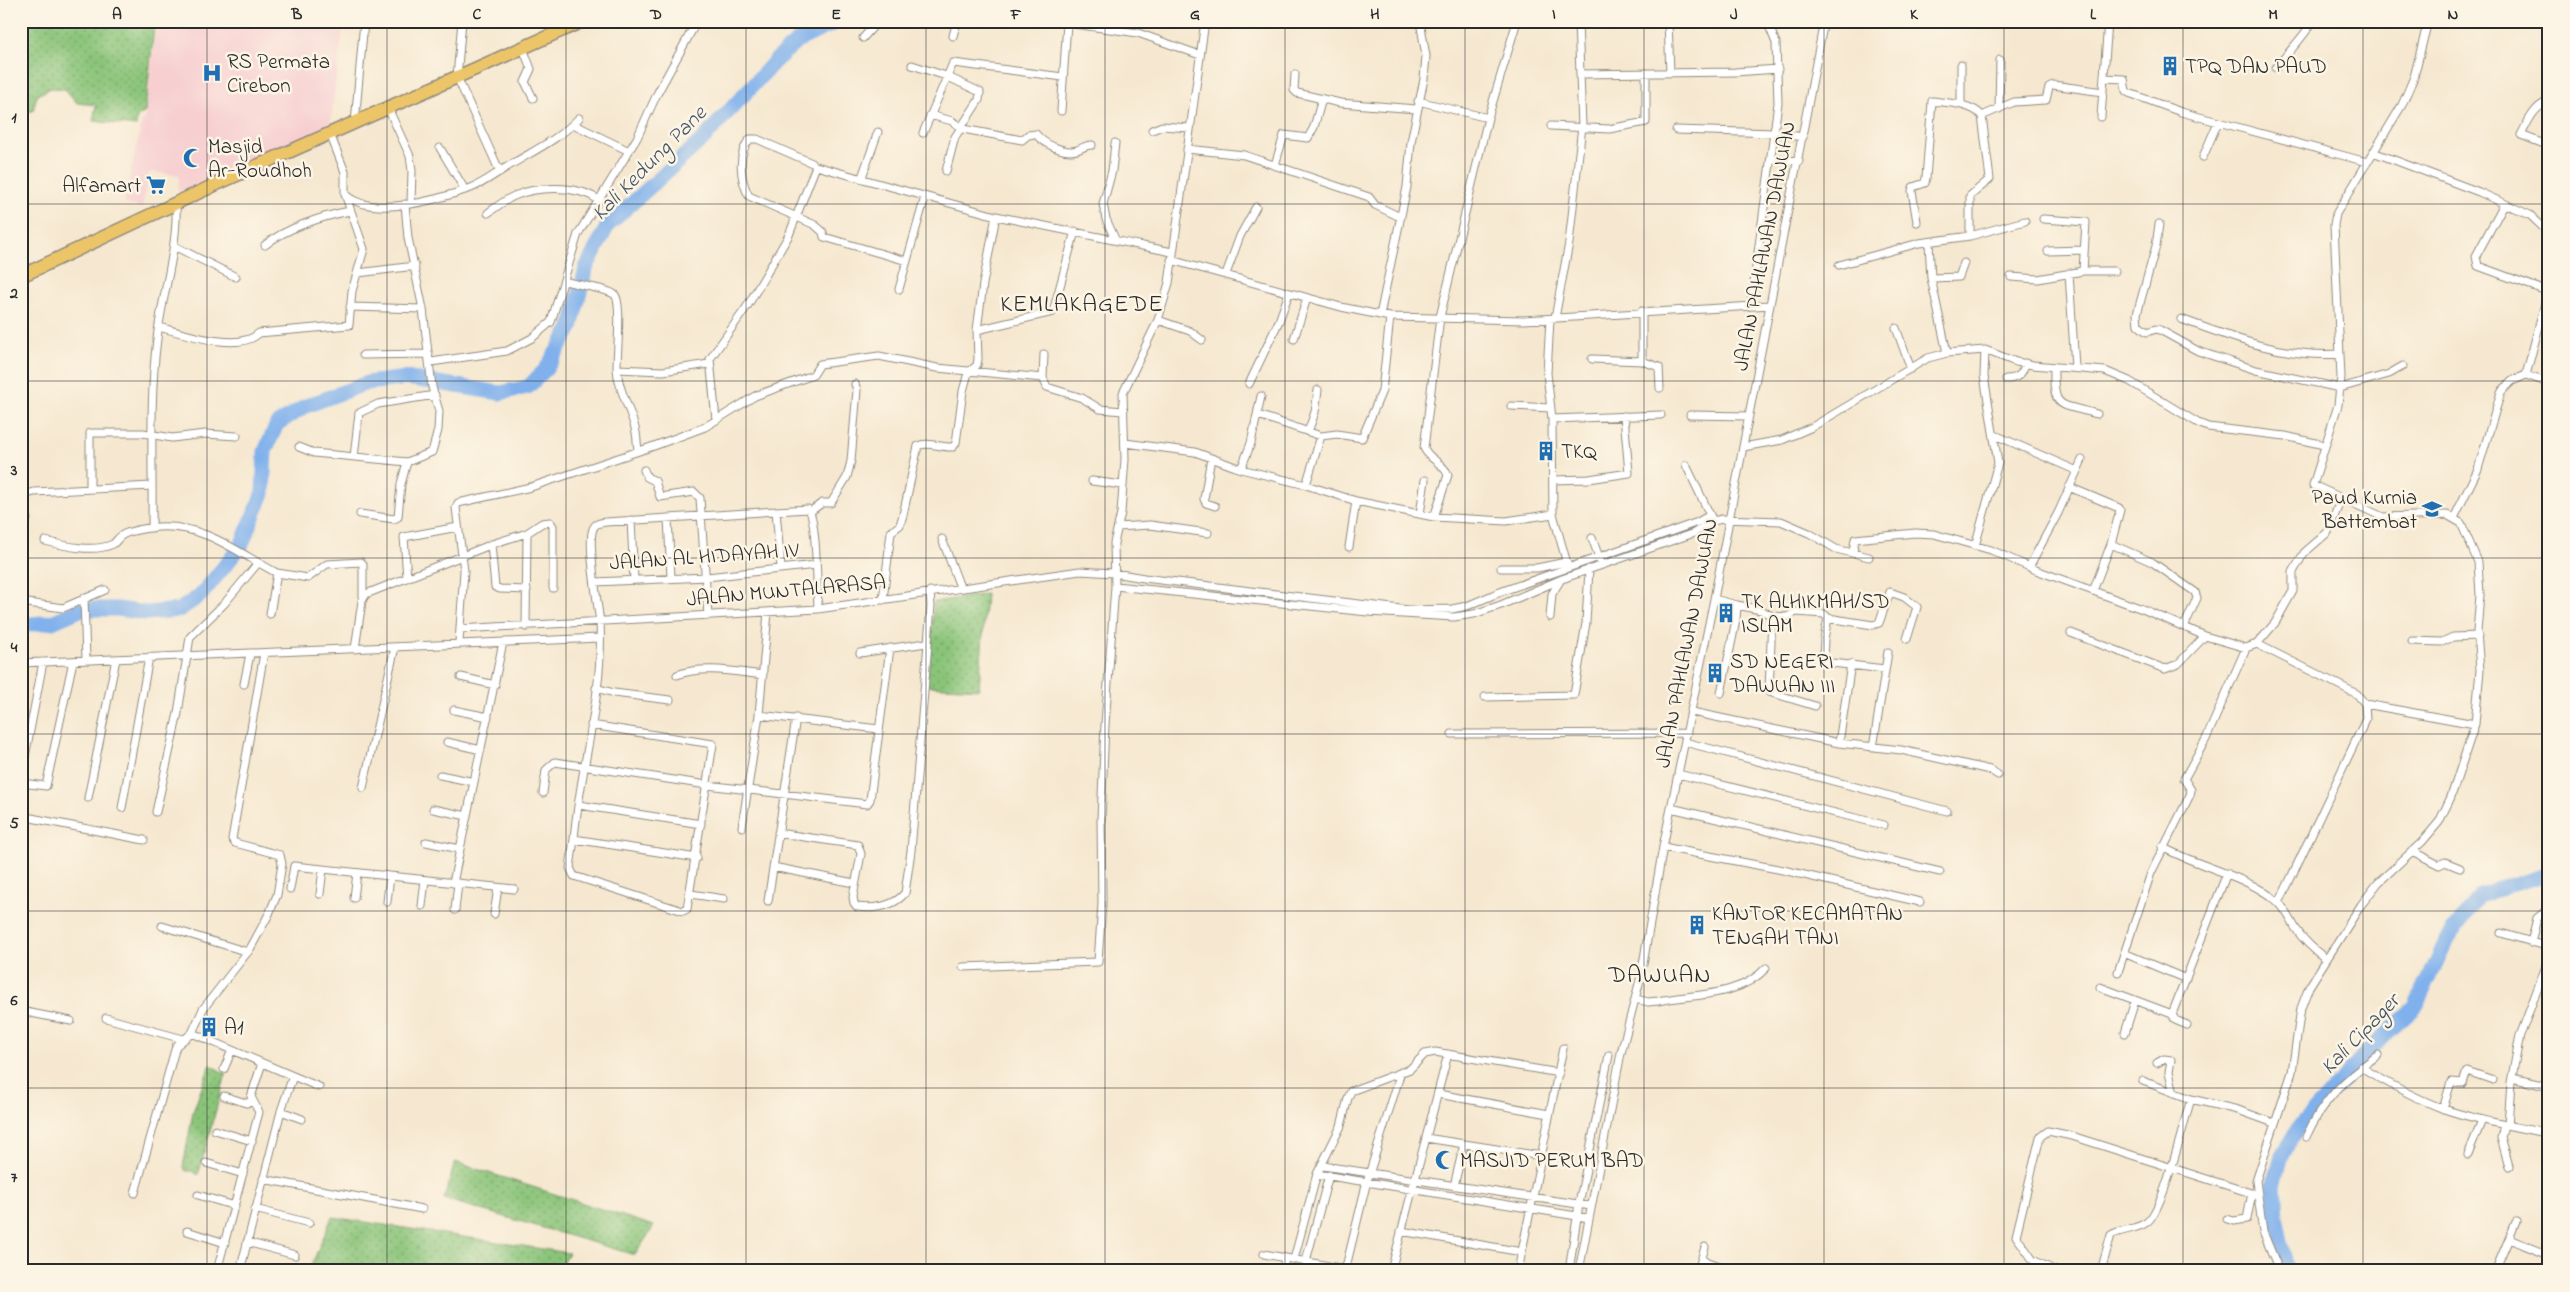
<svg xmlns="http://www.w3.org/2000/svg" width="2570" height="1292" viewBox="0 0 2570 1292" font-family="'Indie Flower',sans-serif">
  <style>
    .built { fill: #f7cfd1 }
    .grass { fill: url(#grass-dots); stroke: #5a7852 }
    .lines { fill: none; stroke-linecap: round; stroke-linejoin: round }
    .river { stroke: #80b1ec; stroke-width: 15 }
    .street-casing { stroke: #908a7e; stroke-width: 9 }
    .highway-casing { stroke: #908a7e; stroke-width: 15 }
    .street { stroke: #fff; stroke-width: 7 }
    .highway { stroke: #edc569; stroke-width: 12 }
    .grid { fill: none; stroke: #2b2b2b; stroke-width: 1; stroke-opacity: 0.55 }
    .labels { text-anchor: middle; stroke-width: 5; stroke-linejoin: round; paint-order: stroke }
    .poi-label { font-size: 21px; fill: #2b2b2b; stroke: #fcf5e5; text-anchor: start }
    .street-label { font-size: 21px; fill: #2b2b2b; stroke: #fcf5e5 }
    .water-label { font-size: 22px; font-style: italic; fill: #445365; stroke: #fcf5e5 }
    .quarter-label { font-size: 24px; letter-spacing: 1px; fill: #2b2b2b; stroke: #fcf5e5 }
    .neatline { fill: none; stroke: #2b2b2b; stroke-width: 2 }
    .grid-label { font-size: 16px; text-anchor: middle; font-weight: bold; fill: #2b2b2b }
  </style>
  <defs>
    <pattern id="grass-dots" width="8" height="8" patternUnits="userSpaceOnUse" patternTransform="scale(1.25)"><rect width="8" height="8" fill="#8ac479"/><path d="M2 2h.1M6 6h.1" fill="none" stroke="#719f63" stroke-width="1.8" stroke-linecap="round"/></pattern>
  </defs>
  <rect width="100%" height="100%" fill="#fcf5e5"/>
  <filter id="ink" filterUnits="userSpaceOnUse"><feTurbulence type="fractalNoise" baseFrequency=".02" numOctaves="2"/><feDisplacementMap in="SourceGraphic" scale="10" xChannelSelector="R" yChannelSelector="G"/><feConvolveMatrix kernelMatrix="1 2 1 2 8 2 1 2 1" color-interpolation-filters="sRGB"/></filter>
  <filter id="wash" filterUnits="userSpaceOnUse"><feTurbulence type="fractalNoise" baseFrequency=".0096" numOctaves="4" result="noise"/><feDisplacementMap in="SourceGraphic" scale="20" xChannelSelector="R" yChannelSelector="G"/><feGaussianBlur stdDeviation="1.12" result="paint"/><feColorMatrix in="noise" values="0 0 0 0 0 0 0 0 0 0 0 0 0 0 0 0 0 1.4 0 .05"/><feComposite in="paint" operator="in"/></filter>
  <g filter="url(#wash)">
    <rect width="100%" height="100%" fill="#f6e8d0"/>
    <path class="built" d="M115,21H344L330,126L178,192L179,175L149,172L142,208L124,203L142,121L145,120L156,26L115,24Z"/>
    <path class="grass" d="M21,21H114V25L154,28L145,112L137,117L136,126L93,121L96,105L77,103L65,89L51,88L37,95L33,111L21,112Z
      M986,594L979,689L927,686L934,602Z
      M210,1065L226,1074L198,1175L193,1171H186L183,1167L193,1112Z
      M455,1162L654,1226L635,1255L444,1199Z
      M332,1217L569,1253L557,1271H309Z"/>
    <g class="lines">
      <path class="river" d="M21,625L52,622L82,609H118L146,613L179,610L201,595L241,546L263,493L265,451L277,424L306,406L367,383L407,378L500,393L528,387L546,369L571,328L586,268L608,225L704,138L776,60L799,40L839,21
        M2287,1271L2276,1216L2274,1185L2282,1155L2299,1127L2378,1041L2415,1008L2447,939L2480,895L2549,873"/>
    </g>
  </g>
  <g filter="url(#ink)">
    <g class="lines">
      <defs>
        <path id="street" d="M462,21L457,77L500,172
          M556,21L558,32
          M783,21V26
          M1205,21L1169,283L1158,320L1123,393L1125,459L1121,513L1114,543L1115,586L1368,612L1454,617L1474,614L1501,605L1562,579L1694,533L1713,521L1722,519L1781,521L1809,533L1836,549L1869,557
          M1668,21L1670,73
          M2549,32V39
          M953,36L957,21
          M863,38L878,21
          M523,48L531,69L525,82L533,98
          M912,65L946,76L980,92L979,100L955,137L946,171
          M2276,68C2288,52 2303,38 2313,21
          M1295,74L1294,90L1297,93L1340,103L1416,109
          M1580,74L1735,72L1778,69
          M2104,78L2124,79L2126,91L2129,93L2181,112L2367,162
          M2549,94L2547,102C2533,108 2528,122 2521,135L2549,146
          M1418,101L1488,118
          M1961,104V65
          M388,108L410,156L412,171L411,203
          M1999,109L2000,60
          M1061,111L1067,23L1138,33L1200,55
          M930,115L952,121L963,129L1022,140L1028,135L1036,134C1043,144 1065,154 1077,150C1083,148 1085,145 1092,145
          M1982,116L2014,102L2046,100L2049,87L2053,85L2103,92
          M2101,117L2108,21
          M355,123L364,21
          M573,124L629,151
          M1551,126L1609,129L1646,122V73
          M1152,130L1162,126L1190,128
          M1676,130L1775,133L1803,137
          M923,133L953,63L1063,77
          M440,148L465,190
          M1187,149L1244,155L1369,197L1375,205L1400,217
          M2373,152L2479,192L2530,215L2549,233
          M2203,157L2218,122
          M1771,159L1799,161
          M812,163L757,139H750C737,153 740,180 749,196L815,225L823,232L824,237L907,261
          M1275,165L1284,135L1308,138L1314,127L1322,99
          M862,177L878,132
          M346,195C373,219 440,199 471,188C484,183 495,174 507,167C533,151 558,140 579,118
          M2504,204L2476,256L2478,266L2549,292
          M488,213C496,207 505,200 514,196C537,186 576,185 597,199
          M2043,219L2086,222L2083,271
          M2159,224L2156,246L2137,314L2138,325L2147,332L2156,329L2160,330L2198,351L2256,370L2340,388L2389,374L2403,366
          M1970,236L2025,221
          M1115,239L1106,219L1103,204L1112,171L1115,143
          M1929,243L1931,278L1947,353
          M265,245C286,228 323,216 350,211
          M174,246L236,277
          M2048,251L2084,250
          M1171,260L1341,307L1390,317L1524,320L1770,305
          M1839,265L1919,243L1970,236V196L1990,179L1982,116C1971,103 1948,103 1932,101L1926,178L1925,183L1913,187L1912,191L1917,222
          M358,273L415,266
          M2069,273L2075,367
          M1226,274L1240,236L1256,207
          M2011,277L2038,279L2083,271H2115
          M1931,278L1959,277L1964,263
          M564,281C574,284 609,289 615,295C622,303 617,353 617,366C617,388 630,408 635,428C637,435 637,443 638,451
          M899,289L925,197
          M1751,305L1778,103L1776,43L1767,21
          M350,307L423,309
          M1642,311V361L1659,367L1660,388
          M1380,315L1407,187L1411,142L1424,79L1426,56L1420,21
          M1555,318L1569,243L1582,126L1578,21
          M1550,319L1547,373L1552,419L1553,514L1568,567
          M2181,319C2232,338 2285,358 2340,354
          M1158,320L1190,331L1202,340
          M159,327C182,333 240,353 259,333L349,325L352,291L364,249L345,194V172L330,134
          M1896,328L1911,369
          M977,330L1053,312L1075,231
          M1294,339L1307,298
          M1044,354L1043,378L1047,387L1082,398L1100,409L1123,411
          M363,355L429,354
          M1592,359L1642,361
          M431,362L507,351L532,338L551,322L578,234L637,138L657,94L697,21
          M2054,367C2053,411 2059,403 2097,414
          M617,369L663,371L709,364
          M2526,375L2548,292
          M2006,379C2017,379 2023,375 2025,363
          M1249,384L1279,321L1289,293
          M1511,406L1550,408
          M1258,415L1321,436L1337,434L1362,438L1382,391L1390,317
          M1690,415L1749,416
          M1552,419L1661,415
          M716,420L710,359L748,305L789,235L816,166L996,216L1172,252
          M1308,432L1315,412L1318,390
          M1995,435L2075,470
          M1125,443L1195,452L1241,469L1306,485L1356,501L1434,517L1506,521L1553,514
          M299,447L314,453L407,462
          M1743,447L1782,440L1812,427L1928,358L1947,353L1985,350L2016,362L2033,365L2105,371L2129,381L2198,423L2208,427L2285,436L2324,445
          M354,457L359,413L378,404L435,395
          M1211,458L1204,499L1206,503L1215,506
          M1686,465L1712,519
          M1241,469L1251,443L1261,396
          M644,470L647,477L655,481L660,497L694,492L700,498L708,616
          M1553,480L1589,479L1629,473L1624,416
          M1092,481L1122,485
          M1306,485L1321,436
          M2069,487L2119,508L2120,510L2111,544L2152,562L2195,592L2197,598L2184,627
          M90,488V433H143L172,438L205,434L237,436
          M21,496L34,492L152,486
          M21,499L27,519L25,524L21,525
          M776,511L781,568
          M811,511L822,503H831L847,477L851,461L857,390L855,384
          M360,514L394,519L398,517L401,484L407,462L432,452L438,430L439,411L432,387L423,309L408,238L405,204
          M1420,514L1425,480
          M1434,517L1448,475C1444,463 1429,460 1424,448L1440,317L1488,118L1517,21
          M668,518L671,577
          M2454,518L2478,469L2501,392L2512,381L2526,375L2549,383
          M631,520L634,580
          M1118,527L1150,525L1208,533
          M152,528C153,466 149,401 157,339C162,294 178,250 176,204
          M1592,538L1600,560
          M942,539L960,587
          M45,541C65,546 94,553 113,544C116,542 118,538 121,536C129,530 148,528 158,527C205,524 238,553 277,573L270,614
          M491,544L495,587L500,589L527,590
          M1975,546L1998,463L1984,376L1985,350
          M1349,547L1356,501
          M1853,552L1855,539L1915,533L1934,534L1991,550L2036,570L2145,610L2205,636L2246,648L2257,644L2275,623L2293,591V572L2304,553L2328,532L2341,499
          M2029,567L2058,513L2082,460
          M1501,568H1537L1566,562
          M277,573L308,578L327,564L361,562L363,564V596
          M407,578L404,537L458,527
          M595,582L707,577L816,565
          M2093,591L2111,544
          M84,598L86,660
          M1714,599L1737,605L1736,620L1721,693
          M883,600L891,532L900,525L903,515L918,446C927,441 942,448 953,447L956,443L963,391L968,373L977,365L978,359L977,330L983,284L996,216
          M21,602L63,608L105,590
          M1737,605L1761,610L1772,616L1769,692L1815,706
          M1772,616L1787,617L1796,612L1824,614L1828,618L1873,625L1879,623L1890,592L1904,597L1917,607L1907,639
          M1550,617L1552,594L1560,581
          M1828,618L1824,639L1823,662L1885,669
          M526,627L527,533
          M460,629L818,609L1080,571L1114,573L1144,578L1409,610L1452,609L1467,606L1500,592L1698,522L1710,515
          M2071,633L2165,669L2178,664L2205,636
          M2412,641L2442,642L2453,637L2478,636
          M459,642L464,571L456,508L458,503L531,487L654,446L705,427L755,396L813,375L820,364L879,356L937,368L1043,378
          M2257,644L2357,694L2365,704L2475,724
          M355,649L362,601L366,594L495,543L527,533L542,523L550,522L553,526V588
          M860,653L926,643
          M21,663L600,638
          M677,675C703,665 736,672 763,675
          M461,677L495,685
          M244,684L250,654
          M596,688L614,693L670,700
          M1485,697L1574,695L1586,623L1589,569
          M454,710L488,717
          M1692,712L1839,743L1901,750L1990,770L1998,775
          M759,715L879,729
          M1452,734L1687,733
          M447,742L481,750
          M1685,742L1947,811
          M1839,743L1851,664
          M1873,748L1888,652
          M1678,774L1884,825
          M440,775L474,782
          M21,778L43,662
          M21,783L46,786L73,661
          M363,788L395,647
          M543,793L546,770L555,762L707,785L867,804L870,800L890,648
          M88,798L116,659
          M579,805L701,824
          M122,808L149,657
          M1671,808L1940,872
          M433,809L467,816
          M156,812L178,713L190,637L224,604L258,563
          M21,816L144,840
          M742,827L759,715L768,612
          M778,833L858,845L861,854L853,897L854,903L857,907C874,909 893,907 905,893L911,851L931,606L930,591
          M574,839L570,868L574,876L683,911L687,909L713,744L591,725
          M426,842L460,849
          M1663,847L1783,870L1920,902
          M2162,847C2199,867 2243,874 2277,901C2286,909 2290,919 2296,929C2304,941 2314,950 2326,959
          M2412,851L2439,865L2445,862L2460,868
          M697,858L574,839C580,767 604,696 600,623C598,605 587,542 593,529C595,523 600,523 606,522L808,509C817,516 817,593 818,609
          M773,867L854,883
          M453,883L503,642
          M290,889L294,866L514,889
          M320,894L323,869
          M691,894L724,899
          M354,898L357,873
          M768,901L796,718
          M387,902L390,876
          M2279,903L2366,719L2365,704
          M422,906L425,880
          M455,910L458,883
          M494,914L498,888
          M162,926L248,952
          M2501,933L2549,947
          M2531,943L2537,918L2549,909
          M2124,953L2186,979
          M963,967L1098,962L1102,904L1101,820L1105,725L1115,586
          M2118,972L2151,873L2190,795L2191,790L2184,779L2206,739L2246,648
          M2100,987L2172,1014L2175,1020L2187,1025
          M1636,999L1648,1002L1658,1001C1694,994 1740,997 1766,968
          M21,1011L71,1021
          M2172,1014L2227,873
          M106,1018L183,1039
          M2125,1033L2135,1001
          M2157,1063L2164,1059L2171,1060L2169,1072L2174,1093
          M2361,1067C2387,1083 2415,1098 2444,1109C2478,1121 2514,1126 2549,1134
          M224,1069L232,1050
          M293,1076L319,1087
          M2512,1078L2546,1086
          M2143,1081L2191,1099L2238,1110L2274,1123
          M1438,1094L1549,1114
          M224,1096L246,1103L253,1102
          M2443,1109L2451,1082L2463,1083L2467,1071L2493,1080
          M281,1111L302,1119
          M2504,1125L2501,1138L2509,1166
          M2508,1125L2511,1082L2520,1036L2549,958
          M215,1130L252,1141
          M2306,1137C2323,1099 2345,1079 2378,1055
          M1426,1138L1541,1156
          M2468,1155L2482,1120
          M206,1163L243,1174
          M1323,1166L1591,1206
          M1317,1174L1589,1218
          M263,1179L422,1209
          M1454,1186L1464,1144
          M135,1193L176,1046L192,1033
          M198,1195L235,1206
          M255,1209L309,1223
          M2227,1219L2234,1221L2247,1219L2252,1193
          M187,1231L225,1243
          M1401,1231L1522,1252
          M2509,1239L2549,1255
          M247,1242L295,1255
          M1264,1254L1345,1269
          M1294,1259L1317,1174L1341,1126L1348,1098L1351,1091L1410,1069L1425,1054L1435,1052L1559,1073
          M1702,1260L1733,1271
          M1306,1261L1329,1175
          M2496,1269L2516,1222
          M217,1271L259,1112L251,1097L262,1063
          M240,1271L281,1111L293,1076L192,1033L203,1009L250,949L269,914L277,895L282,864L280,855L235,843L232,839L264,653
          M1283,1271L1285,1258
          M1345,1271L1367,1181L1401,1072
          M1391,1271L1448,1054
          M1518,1271L1563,1048
          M1569,1271L1579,1204L1609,1055
          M1579,1271L1621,1053L1641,976L1663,847L1714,599L1824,21
          M1698,1271L1705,1247
          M2056,1271L2033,1260L2016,1236L2040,1137L2048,1131L2072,1136L2257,1195
          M2101,1271L2111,1235C2121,1229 2137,1230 2147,1222C2164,1209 2183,1124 2191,1099
          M2276,1271V1263L2263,1232L2256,1181L2292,1072L2301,1008L2309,987L2361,905L2378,883L2422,842L2439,822L2451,797L2475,724L2480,670L2477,632L2480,595L2478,562L2461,523L2447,515L2383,517L2313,485L2338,405L2341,377L2334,225L2336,214L2402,105L2414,77L2428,21"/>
        <path id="highway" d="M21,276L221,182L583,21"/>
      </defs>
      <use href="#street" class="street-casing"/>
      <use href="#highway" class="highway-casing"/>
      <use href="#street" class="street"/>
      <use href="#highway" class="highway"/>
    </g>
  </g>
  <path class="grid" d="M207,21V1271M387,21V1271M566,21V1271M746,21V1271M926,21V1271M1105,21V1271M1285,21V1271M1465,21V1271M1644,21V1271M1824,21V1271M2004,21V1271M2183,21V1271M2363,21V1271M21,204H2549M21,381H2549M21,558H2549M21,734H2549M21,911H2549M21,1088H2549"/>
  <defs>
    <symbol id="building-bare" viewBox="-9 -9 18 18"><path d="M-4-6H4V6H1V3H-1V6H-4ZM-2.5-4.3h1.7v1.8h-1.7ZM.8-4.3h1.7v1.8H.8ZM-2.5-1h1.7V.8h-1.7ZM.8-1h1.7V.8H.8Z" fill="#1f6fb2" stroke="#fcf5e5" stroke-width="2.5" paint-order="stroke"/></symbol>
    <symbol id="hospital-bare" viewBox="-9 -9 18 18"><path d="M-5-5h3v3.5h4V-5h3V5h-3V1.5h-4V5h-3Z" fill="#1f6fb2" stroke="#fcf5e5" stroke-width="2.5" paint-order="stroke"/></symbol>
    <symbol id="mosque-bare" viewBox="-9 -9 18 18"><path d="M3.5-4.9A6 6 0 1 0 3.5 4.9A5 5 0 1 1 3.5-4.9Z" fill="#1f6fb2" stroke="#fcf5e5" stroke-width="2.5" paint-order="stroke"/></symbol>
    <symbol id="supermarket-bare" viewBox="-9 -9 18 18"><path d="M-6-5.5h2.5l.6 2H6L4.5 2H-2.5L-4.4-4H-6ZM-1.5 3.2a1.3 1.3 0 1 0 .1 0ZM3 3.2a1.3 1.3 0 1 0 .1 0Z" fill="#1f6fb2" stroke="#fcf5e5" stroke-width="2.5" paint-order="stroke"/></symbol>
    <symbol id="school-bare" viewBox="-9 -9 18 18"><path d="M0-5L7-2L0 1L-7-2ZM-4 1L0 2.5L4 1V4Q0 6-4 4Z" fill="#1f6fb2" stroke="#fcf5e5" stroke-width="2.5" paint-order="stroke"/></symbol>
  </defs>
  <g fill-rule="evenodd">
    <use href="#building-bare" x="2156" y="52" width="28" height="28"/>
    <use href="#hospital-bare" x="198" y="59" width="28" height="28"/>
    <use href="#mosque-bare" x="179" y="144" width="28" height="28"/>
    <use href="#supermarket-bare" x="142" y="171" width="28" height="28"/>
    <use href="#building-bare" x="1532" y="437" width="28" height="28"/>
    <use href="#school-bare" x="2418" y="495" width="28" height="28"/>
    <use href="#building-bare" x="1712" y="599" width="28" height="28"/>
    <use href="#building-bare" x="1701" y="659" width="28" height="28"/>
    <use href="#building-bare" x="1683" y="911" width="28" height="28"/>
    <use href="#building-bare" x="195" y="1013" width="28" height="28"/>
    <use href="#mosque-bare" x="1431" y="1146" width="28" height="28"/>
  </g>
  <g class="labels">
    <g class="poi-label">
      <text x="227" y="68">RS Permata<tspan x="227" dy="24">Cirebon</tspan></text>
      <text x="2185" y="73">TPQ DAN PAUD</text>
      <text x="208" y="153">Masjid<tspan x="208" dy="24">Ar-Roudhoh</tspan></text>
      <text x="141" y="192" text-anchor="end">Alfamart</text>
      <text x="1561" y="458">TKQ</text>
      <text x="2417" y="504" text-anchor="end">Paud Kurnia<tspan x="2417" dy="24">Battembat</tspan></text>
      <text x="1741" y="608">TK ALHIKMAH/SD<tspan x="1741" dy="24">ISLAM</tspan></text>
      <text x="1730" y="668">SD NEGERI<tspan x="1730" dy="24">DAWUAN III</tspan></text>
      <text x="1712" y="920">KANTOR KECAMATAN<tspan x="1712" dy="24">TENGAH TANI</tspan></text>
      <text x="224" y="1034">A1</text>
      <text x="1460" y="1167">MASJID PERUM BAD</text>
    </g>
    <g class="street-label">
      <text transform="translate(1764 246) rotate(-79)" y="7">JALAN PAHLAWAN DAWUAN</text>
      <text transform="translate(704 556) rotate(-4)" y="7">JALAN AL HIDAYAH IV</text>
      <text transform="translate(786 590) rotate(-5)" y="7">JALAN MUNTALARASA</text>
      <text transform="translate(1686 643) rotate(-79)" y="7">JALAN PAHLAWAN DAWUAN</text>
    </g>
    <g class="water-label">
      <text transform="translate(648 162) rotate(-45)" y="8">Kali Kedung Pane</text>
      <text transform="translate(2359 1033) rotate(-46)" y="8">Kali Cipager</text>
    </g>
    <g class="quarter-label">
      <text x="1082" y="311">KEMLAKAGEDE</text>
      <text x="1660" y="982">DAWUAN</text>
    </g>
  </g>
  <rect width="2570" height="1292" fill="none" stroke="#fcf5e5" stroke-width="55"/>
  <rect x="28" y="28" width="2514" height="1236" class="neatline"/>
  <g class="grid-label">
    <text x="117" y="19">A</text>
    <text x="297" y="19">B</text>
    <text x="477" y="19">C</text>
    <text x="656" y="19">D</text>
    <text x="836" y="19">E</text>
    <text x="1016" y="19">F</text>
    <text x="1195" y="19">G</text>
    <text x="1375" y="19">H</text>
    <text x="1554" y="19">I</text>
    <text x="1734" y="19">J</text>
    <text x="1914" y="19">K</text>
    <text x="2093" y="19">L</text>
    <text x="2273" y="19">M</text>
    <text x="2453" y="19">N</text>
    <text x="14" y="122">1</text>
    <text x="14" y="298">2</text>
    <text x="14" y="475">3</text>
    <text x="14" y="652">4</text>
    <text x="14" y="828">5</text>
    <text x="14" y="1005">6</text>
    <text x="14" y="1182">7</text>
  </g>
</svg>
